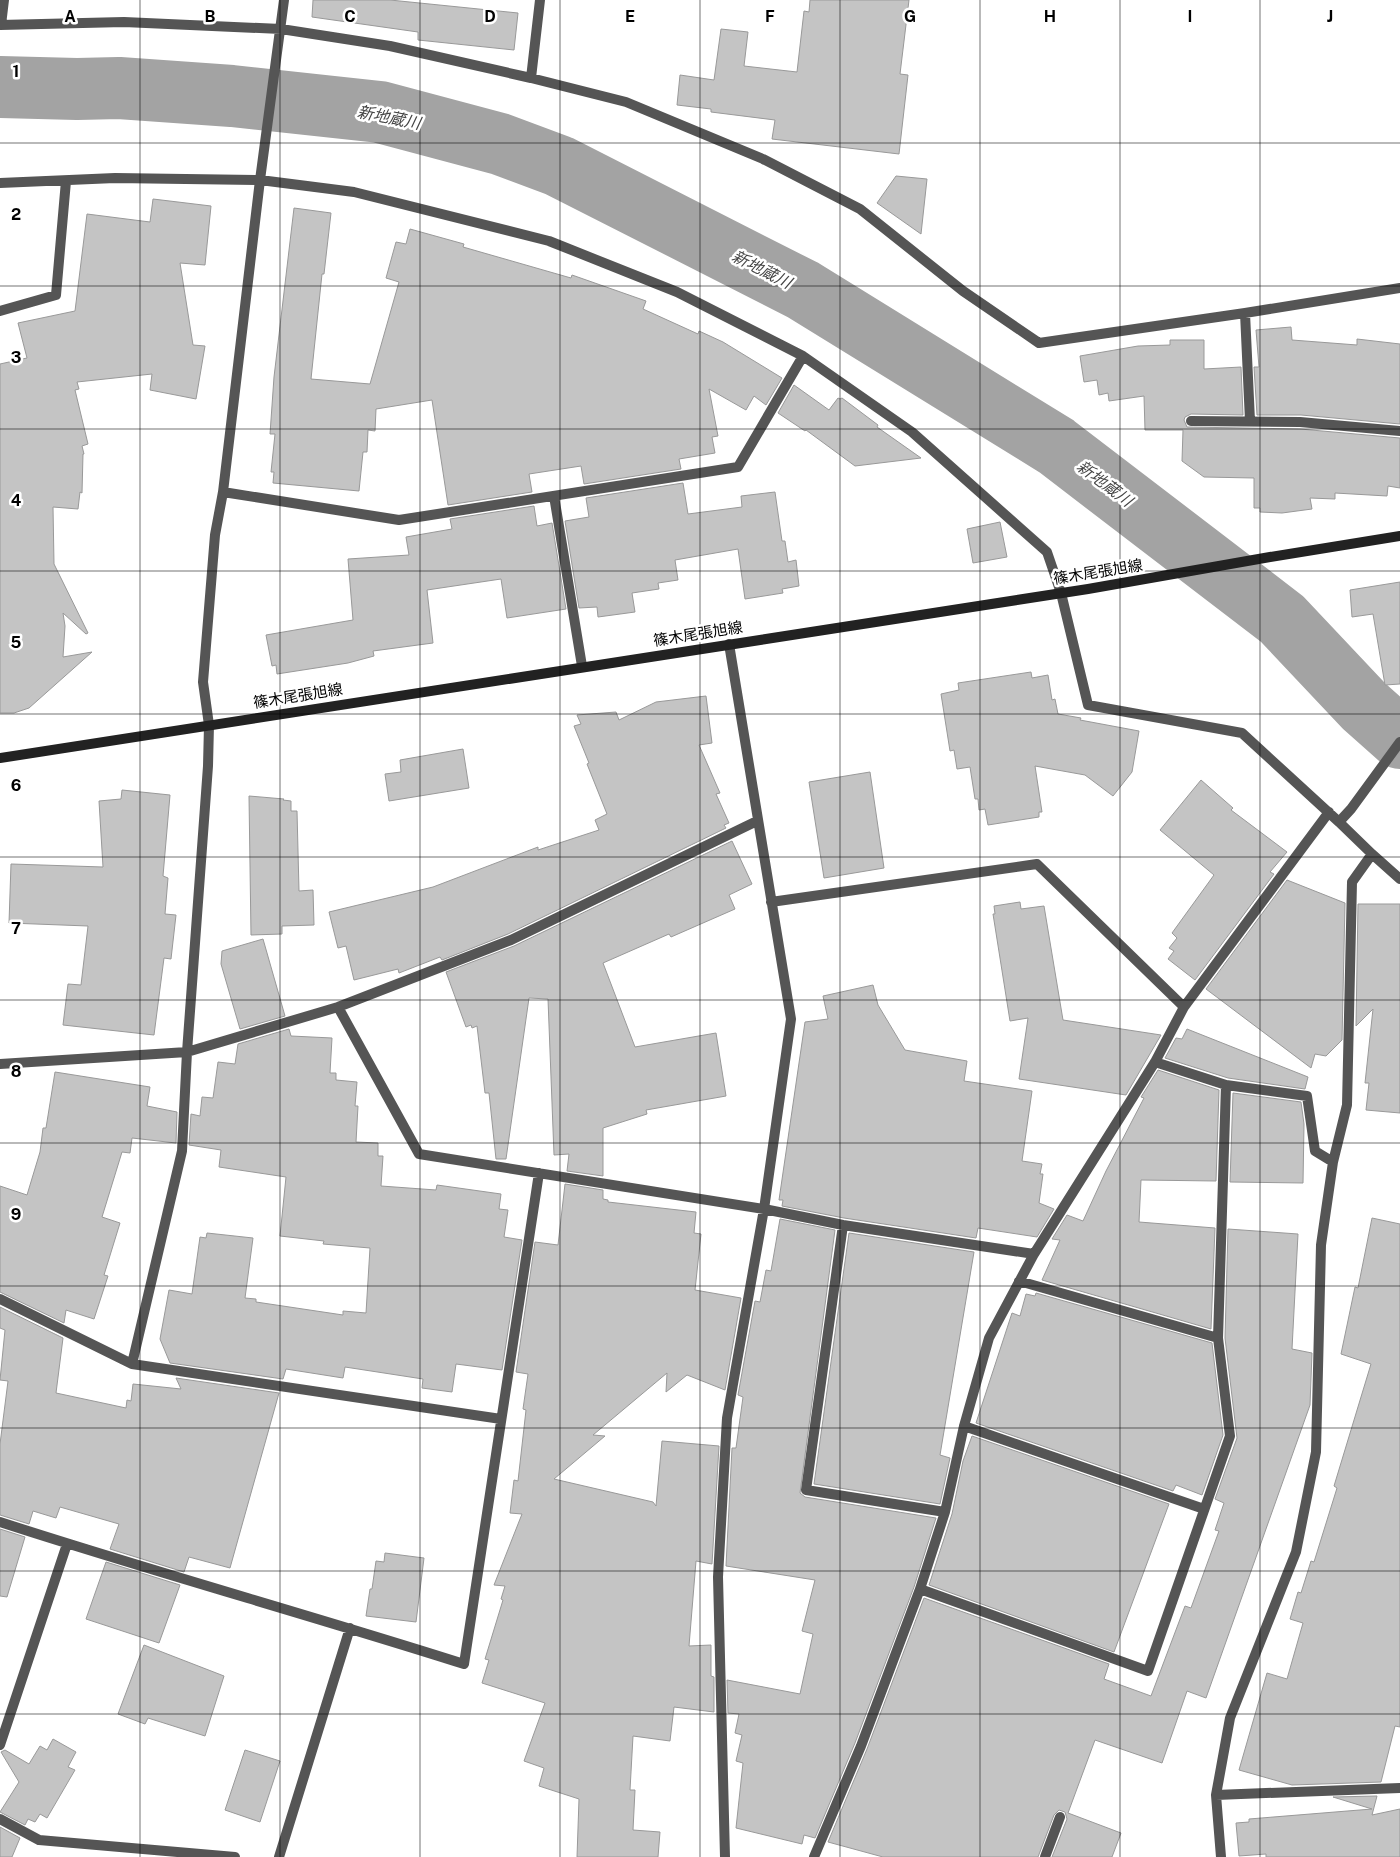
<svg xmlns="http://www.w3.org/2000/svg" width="1400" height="1857" viewBox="0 0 1400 1857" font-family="'Public Sans','Noto Sans JP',sans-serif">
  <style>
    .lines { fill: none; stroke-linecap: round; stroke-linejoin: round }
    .river { stroke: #a3a3a3; stroke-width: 62 }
    .building { fill: #c4c4c4; stroke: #999 }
    .street { stroke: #555; stroke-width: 10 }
    .secondary { stroke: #222; stroke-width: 10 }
    .grid { fill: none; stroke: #000; stroke-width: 1; stroke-opacity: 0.55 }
    .labels { text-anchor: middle; stroke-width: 5; stroke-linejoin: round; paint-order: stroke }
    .street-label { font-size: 15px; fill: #000; stroke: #fff }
    .water-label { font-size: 16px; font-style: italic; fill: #444; stroke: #fff }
    .grid-label { font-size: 16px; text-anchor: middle; font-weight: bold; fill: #000; stroke: #fff; stroke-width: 5; stroke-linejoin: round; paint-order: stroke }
  </style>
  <rect width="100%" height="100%" fill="#fff"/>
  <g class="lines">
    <path class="river" d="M0,87L77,89L119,88L232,96L380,112L500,144L559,166L803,290L1056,446L1282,619L1364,706L1400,738"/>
  </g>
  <path class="building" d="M313,0H390L518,13L514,50L418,40V32L312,17Z
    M810,0H909L900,74L908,75L899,154L772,139L775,120L711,112V109L677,105L680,75L714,80L721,29L748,32L744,66L797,72L804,11L809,12Z
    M896,176L927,179L921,234L877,203Z
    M153,199L211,206L205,265L180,263L193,345L205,346L196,399L150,390L152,374L77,382L79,389L75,390L88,444L82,446L84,454H83L82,493L80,492L78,509L53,507L54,564L88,633L86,634L63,613L65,626L63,657L92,652L29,708L14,713H0V364L27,358L18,323L75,311L87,214L150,222Z
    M294,208L331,213L324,274H322L311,379L370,384L399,282L386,278L396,242L406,244L410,229L464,244L463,247L571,278L572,275L646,301L643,309L698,334L699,331L723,342L782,378L766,405L754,396L746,410L709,389L718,436L712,437L715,453L679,459L681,469L584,484L581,466L529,474L532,492L448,505L432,400L376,409L375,431L368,430L367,452H363L359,491L273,483L274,472H271L275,434H270L274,377Z
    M1291,327L1292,340L1357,345V339L1400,344V424L1301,415H1257L1254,367H1259L1256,330Z
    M1170,340H1204V369L1241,367L1243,415L1191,414L1185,417L1184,420L1187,427L1300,429L1400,438V488L1388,486L1387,496L1335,493V499L1310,498L1312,509L1282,513L1260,512V508H1254V478L1204,477L1182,461L1183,430H1145L1144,396L1109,401L1108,393L1099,395L1097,380L1084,382L1080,356L1138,346L1170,345Z
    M794,385L829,410L838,398L840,399L842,398L878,425L877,427L921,458L855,466L806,430L805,431L778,413Z
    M683,483L688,514L742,507L741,496L775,492L782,541H785L788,562L796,560L799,586L782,589L783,593L745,599L738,549L675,560L678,580L658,583L659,589L632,593L635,612L598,617L597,607L579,608L565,521L589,517L586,498Z
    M534,506L537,526L552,523L566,609L507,618L501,579L427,590L433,643L373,651L374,656L348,663L277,674L276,665L272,666L266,635L353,620L348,559L409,555L406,537L452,529L450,519Z
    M1000,522L1007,557L973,563L967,529Z
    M1400,582V684L1385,685L1373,614L1352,617L1350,590Z
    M1031,672L1032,678L1048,675L1052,700L1055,699L1058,714L1081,718L1080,720L1139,731L1132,772L1113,796L1085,775L1035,766L1042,812H1039V817L988,825L985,809L979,810L978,799H975L970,767L957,769L954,750L950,751L941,694L959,690L958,683Z
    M706,696L712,743L699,745L720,793L716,794L729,823L724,825L726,828L508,934L442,960L440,957L399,973L398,969L354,980L346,946L338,948L329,912L433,887L538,847V850L599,830L595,820L607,814L587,764L589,763L574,726L581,724L577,715L616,712L619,720L656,702Z
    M463,749L469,788L389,801L385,774L401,772L400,760Z
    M870,772L884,868L824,878L809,782Z
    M1201,780L1233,808L1231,810L1287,852L1270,872L1274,874L1195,980L1168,959L1174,951L1169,948L1177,938L1172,933L1214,875L1160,830Z
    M122,790L170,795L163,876L168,878L165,914L176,915L171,959L164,958L154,1035L63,1025L68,984L81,985L88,926L9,923L11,864L103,867L99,801L121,799Z
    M249,796L284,799L283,800L291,801V811H297L299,891L313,890L314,925L282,926V934L251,935Z
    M732,841L752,884L729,895L735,909L671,937L669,934L603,963L635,1047L716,1033L726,1096L646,1110L647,1114L603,1128V1176L567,1171L569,1154L554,1155L548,999L529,998L506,1159H496L489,1093H485L477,1026L472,1028L471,1025L466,1027L446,972L514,946Z
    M1287,880L1345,903L1342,1040L1326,1056L1315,1054L1311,1068L1206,989Z
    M1020,902L1021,909L1044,906L1063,1020L1161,1035L1126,1095L1019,1079L1028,1018L1010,1021L993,914H995L994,906Z
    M1358,904H1400V1113L1366,1110L1369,1083H1365L1373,1009L1356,1026Z
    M263,939L285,1016L240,1029L221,964L222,951Z
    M873,985L878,1005L905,1050L967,1061L964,1081L1032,1091L1022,1161L1042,1164L1040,1174H1043L1039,1203L1054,1209L1037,1237L978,1228L976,1238L844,1218L782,1206L783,1200H779L805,1022L828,1019L823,996Z
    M289,1029L291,1036L332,1038L330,1073H336V1080L357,1082L355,1106H358L356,1142L378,1143V1156H383L381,1186L436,1190L437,1185L501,1194L499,1209L508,1210L504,1237L522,1240L502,1370L456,1364L452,1392L422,1388L423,1379L345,1367L343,1378L286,1369L283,1379L170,1363L160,1339L169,1290L192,1294L200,1237L206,1238L207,1233L253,1238L245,1298L256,1299V1302L343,1315V1311L366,1313L370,1248L323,1244L324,1241L280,1236L286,1177L219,1167L221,1150L189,1145L191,1114L200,1116L202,1097L213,1098L218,1062L235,1064L238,1044Z
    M1187,1029L1308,1077L1305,1089L1228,1078L1165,1058L1176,1038L1182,1039Z
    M1158,1070L1219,1090L1216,1181L1141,1180L1139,1222L1215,1228L1211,1329L1042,1280L1060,1240L1052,1239L1067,1215L1083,1221L1106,1171L1144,1098L1141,1097Z
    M55,1072L150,1087L147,1106L177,1112L176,1143L132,1138L130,1153L122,1152L102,1217L120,1223L104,1275L108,1276L94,1319L66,1310L64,1323L0,1292V1186L27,1195L40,1152L43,1128H46Z
    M1233,1093L1301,1102L1304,1124L1303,1183L1230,1182Z
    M565,1184L603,1190V1199L608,1200V1202L696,1212L694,1233L701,1234L695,1290L741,1298L725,1390L687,1375L666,1392L667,1373L593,1435L605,1436L554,1479L653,1502L656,1506L662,1441L719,1446L712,1564L696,1561L689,1646L711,1645V1676L714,1677V1712L674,1707L670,1741L633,1736L630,1790H635L633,1830L660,1832L658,1857H577L579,1799L539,1786L544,1768L524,1761L545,1703L482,1683L489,1660L485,1659L503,1600L501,1599L505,1586L494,1585L522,1514L510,1513L514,1480L518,1481L526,1410L523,1409L528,1374L516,1372L535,1242L558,1245Z
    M1372,1218L1400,1224V1727L1395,1726L1381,1782L1292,1785L1239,1770L1267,1673L1287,1679L1303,1623L1290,1619L1298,1592L1301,1593L1311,1561L1314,1562L1337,1488L1334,1486L1371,1364L1341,1354L1355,1287L1358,1288Z
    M780,1219L835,1230L800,1493L805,1497L936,1518L914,1587L855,1743L815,1838L804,1835L802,1844L736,1828L743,1763L736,1761L742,1735L735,1733L739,1714L728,1713L727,1680L800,1694L813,1634L802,1631L815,1580L726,1566L732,1448H736L743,1397L738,1395L755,1301L760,1302L766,1270L771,1271Z
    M1228,1229L1298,1234L1292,1349L1312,1353L1310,1405L1206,1698L1187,1691L1162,1763L1095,1740L1068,1813L1121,1833L1112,1857H1052L1067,1819L1065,1812L1059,1810L1054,1815L1038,1857H883L828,1842L867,1749L924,1598L1109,1664L1104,1679L1151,1696L1185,1606L1191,1608L1219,1531L1215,1530L1224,1503L1215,1499L1237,1438L1225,1338Z
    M849,1233L974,1252L940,1455L950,1458L940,1504L814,1484Z
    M1036,1293L1212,1343L1223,1435L1202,1495L1176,1485L1173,1491L976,1423L1012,1313L1020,1316L1026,1294L1035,1296Z
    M0,1307L63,1338L56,1393L126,1408L127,1400L131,1401L133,1384L181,1389L176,1378L279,1393L230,1568L189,1557L184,1572L110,1549L119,1524L60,1507L56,1518L33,1511L29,1524L0,1515V1444L8,1381L0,1380L5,1330L0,1328Z
    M972,1436L1169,1504L1114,1652L929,1585L952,1514L963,1461Z
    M0,1529L25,1537L7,1597L0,1596Z
    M385,1553L424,1558L416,1622L366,1616L370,1589H372L376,1561L384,1562Z
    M106,1562L180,1585L159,1643L86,1619Z
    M144,1645L224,1676L205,1736L148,1718L145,1724L118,1714Z
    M53,1739L76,1752L68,1767L75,1770L47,1818L40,1814L35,1822L28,1819L25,1825L0,1812L19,1782L1,1752L5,1750L29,1764L40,1746L47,1750Z
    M245,1750L280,1761L260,1822L225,1810Z
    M1377,1796L1372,1815L1400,1809V1857H1266V1854L1239,1856L1236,1823L1249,1822V1819L1372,1809L1333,1797Z
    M0,1827L20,1838L12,1857H0Z"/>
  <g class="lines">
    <path class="street" d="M0,25L124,22L281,29L390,46L531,78L626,102L763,159L860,209L963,291L1039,343L1245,313L1400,288
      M1,25L4,0
      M531,78L540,0
      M0,183L115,178L260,180L354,192L549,241L677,292L803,356L912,432L1047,552L1061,593L1088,705L1242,733L1339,822L1372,854L1400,879
      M0,311L56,295L66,181
      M1245,313L1250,421
      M1191,421L1300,422L1400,431
      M223,492L399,520L738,467L803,356
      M554,496L582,666
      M1339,822L1351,809L1400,742
      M771,902L1037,864L1184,1007
      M338,1007L419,1154L764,1209L843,1225L1034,1254
      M1155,1062L1226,1085L1307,1096L1315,1151L1333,1162
      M0,1064L187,1052L338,1007L511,940L757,821
      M843,1225L806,1490L945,1512
      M1019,1281L1218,1338
      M0,1299L132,1364L501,1419
      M132,1364L182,1151L187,1052L208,766L209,725L203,682L215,535L223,492L260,180L284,0
      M964,1426L1204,1509
      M0,1522C154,1572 310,1615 464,1664L539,1173
      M920,1589L1148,1671L1230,1436L1218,1338L1226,1085
      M0,1745L67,1544
      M1216,1795L1400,1788
      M0,1819L39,1840L235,1857
      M279,1857L350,1628
      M725,1857L718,1577L727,1418L764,1209L791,1019L729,644
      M814,1857L861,1746L920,1589L945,1512L964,1426L989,1338L1034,1254L1155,1062L1184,1007L1329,812
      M1045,1857L1060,1817
      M1221,1857L1216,1795L1230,1718L1296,1552L1316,1452L1321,1245L1333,1162L1347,1105L1352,882L1372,854"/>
    <path class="secondary" d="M0,758L1088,589L1270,557L1400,536"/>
  </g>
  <path class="grid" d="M140,0V1857M280,0V1857M420,0V1857M560,0V1857M700,0V1857M840,0V1857M980,0V1857M1120,0V1857M1260,0V1857M0,143H1400M0,286H1400M0,429H1400M0,571H1400M0,714H1400M0,857H1400M0,1000H1400M0,1143H1400M0,1286H1400M0,1428H1400M0,1571H1400M0,1714H1400"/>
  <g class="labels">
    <g class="street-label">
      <text transform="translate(1098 572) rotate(-9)" y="5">篠木尾張旭線</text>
      <text transform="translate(698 634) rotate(-9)" y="5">篠木尾張旭線</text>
      <text transform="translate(298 696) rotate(-9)" y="5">篠木尾張旭線</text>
    </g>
    <g class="water-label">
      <text transform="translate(389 117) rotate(11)" y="6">新地蔵川</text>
      <text transform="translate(762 269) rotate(27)" y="6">新地蔵川</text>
      <text transform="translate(1105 483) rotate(37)" y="6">新地蔵川</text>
    </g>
  </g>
  <g class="grid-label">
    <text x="70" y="22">A</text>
    <text x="210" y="22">B</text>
    <text x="350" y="22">C</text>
    <text x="490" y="22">D</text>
    <text x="630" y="22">E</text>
    <text x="770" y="22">F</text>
    <text x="910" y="22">G</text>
    <text x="1050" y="22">H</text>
    <text x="1190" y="22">I</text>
    <text x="1330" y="22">J</text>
    <text x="16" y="77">1</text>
    <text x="16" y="220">2</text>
    <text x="16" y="363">3</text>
    <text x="16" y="506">4</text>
    <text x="16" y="648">5</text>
    <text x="16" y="791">6</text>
    <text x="16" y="934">7</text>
    <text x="16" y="1077">8</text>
    <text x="16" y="1220">9</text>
  </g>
</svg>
